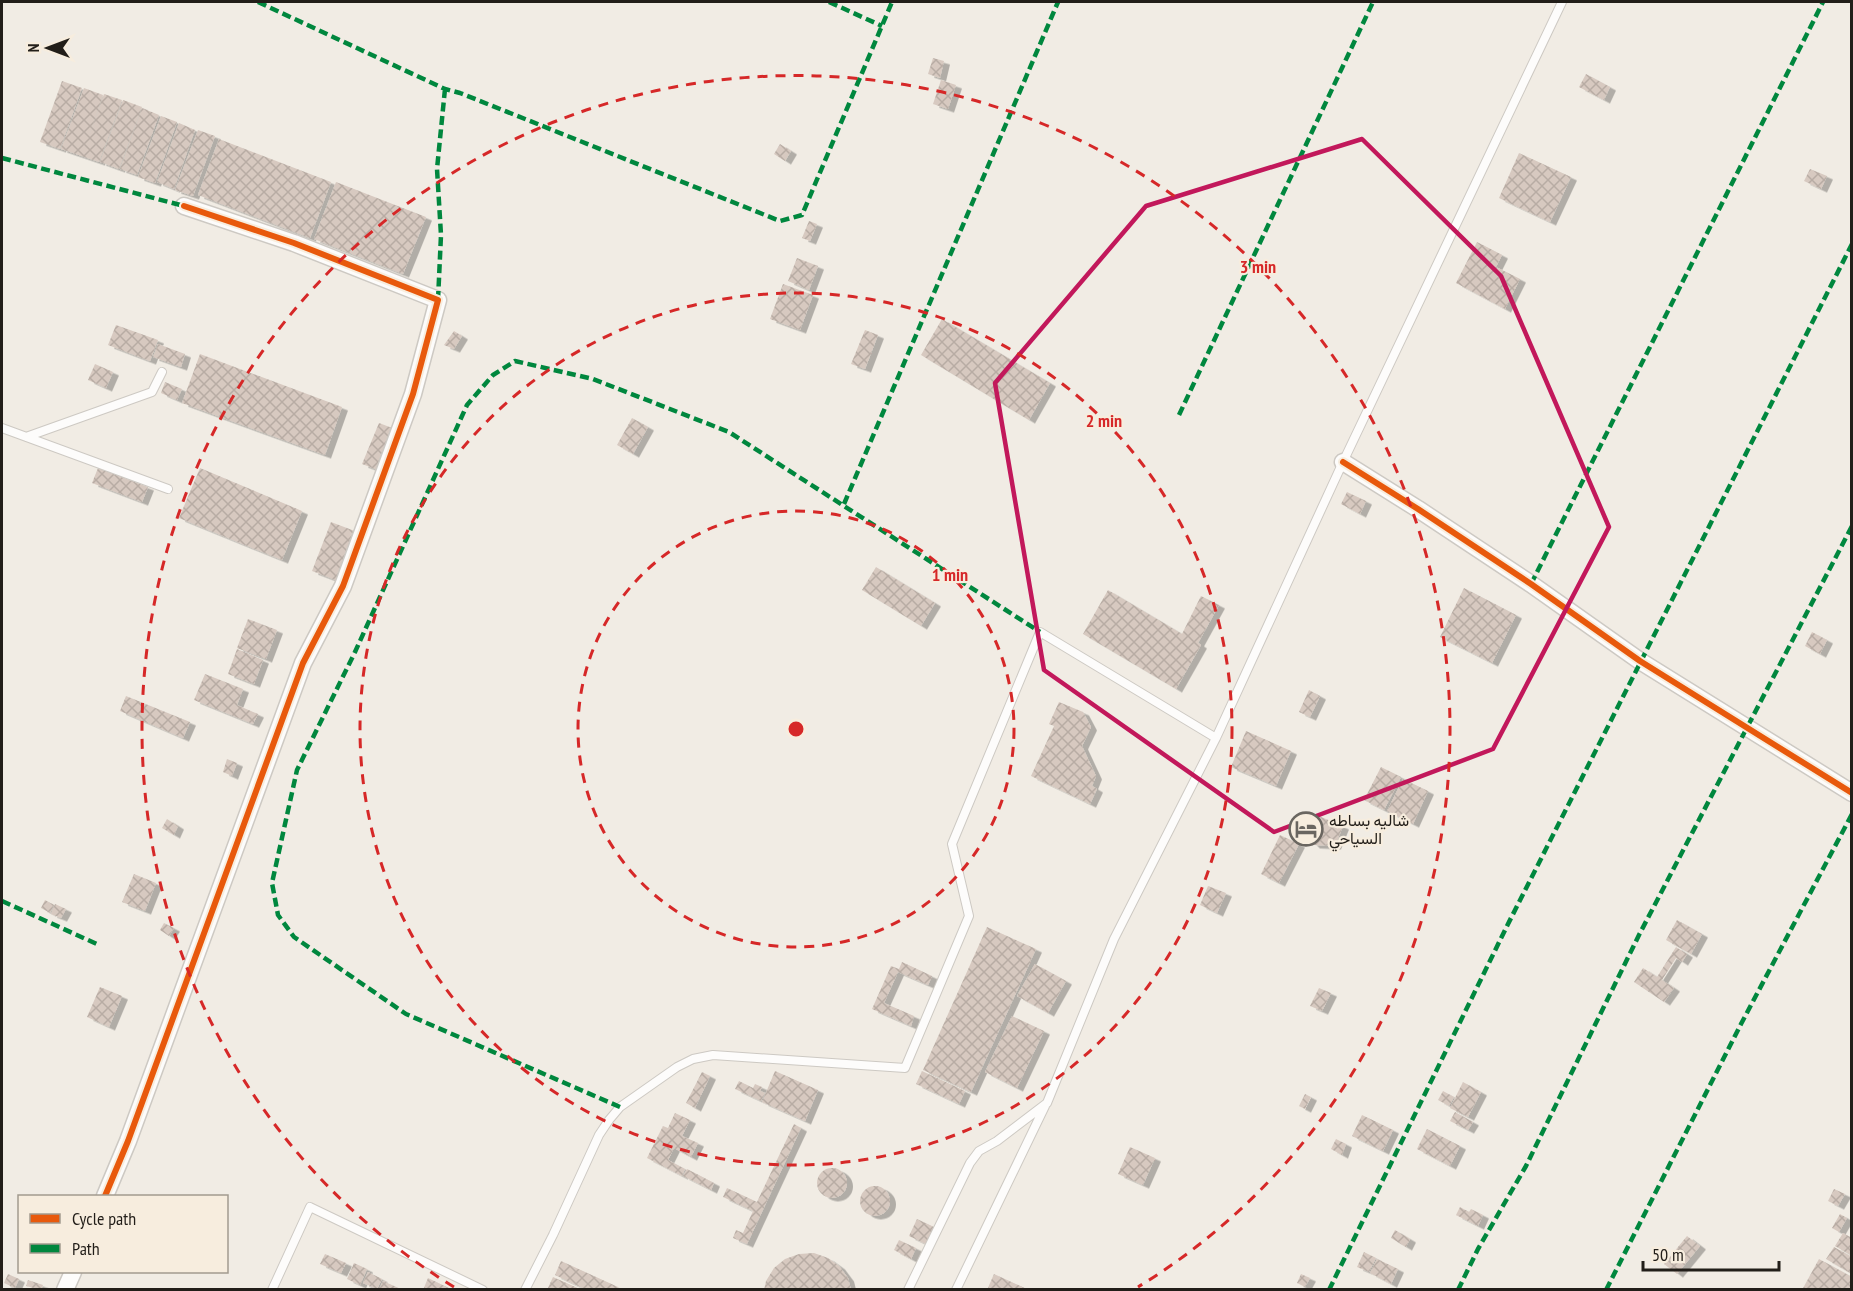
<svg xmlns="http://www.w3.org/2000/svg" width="1853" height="1291" viewBox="0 0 1853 1291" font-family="'PT Sans Narrow',Vazirmatn,sans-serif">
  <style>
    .building { fill: url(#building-cross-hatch); filter: url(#shadow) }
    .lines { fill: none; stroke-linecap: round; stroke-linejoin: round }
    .service-casing { stroke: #cdc9c3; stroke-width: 10 }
    .minor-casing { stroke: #cdc9c3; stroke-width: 19 }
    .service { stroke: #fdfcfb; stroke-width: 8 }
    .minor { stroke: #fdfcfb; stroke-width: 16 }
    .quiet { stroke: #00873e; stroke-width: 4.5; stroke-dasharray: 9 4.5; stroke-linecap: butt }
    .cycleway-casing { stroke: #f7edde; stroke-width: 10 }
    .cycleway { stroke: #e8590c; stroke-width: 6 }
    .marked { fill: none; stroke: #c2185b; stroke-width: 4.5; stroke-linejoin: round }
    .ring { fill: none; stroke: #d62828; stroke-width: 3; stroke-dasharray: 10 8 }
    .labels { text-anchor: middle; stroke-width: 4.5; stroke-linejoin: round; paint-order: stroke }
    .poi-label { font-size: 16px; fill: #221e19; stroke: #f7edde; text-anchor: start }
    .centre { fill: #d62828; stroke: #f7edde; stroke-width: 3 }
    .ring-label { font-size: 18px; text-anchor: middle; font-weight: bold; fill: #d62828; stroke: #f7edde; stroke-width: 4.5; stroke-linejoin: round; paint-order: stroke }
  </style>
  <defs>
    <pattern id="building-cross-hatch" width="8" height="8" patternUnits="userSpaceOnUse" patternTransform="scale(1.5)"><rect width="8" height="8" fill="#d7c9c0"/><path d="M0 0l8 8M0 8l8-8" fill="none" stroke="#b8aca4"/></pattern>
    <filter id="shadow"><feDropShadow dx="6" dy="3.5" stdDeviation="0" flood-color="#0004"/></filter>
  </defs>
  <rect width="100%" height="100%" fill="#f1ece4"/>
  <path class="building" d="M933,58L944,61L940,78L928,74Z
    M1586,74L1610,87L1604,100L1579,87Z
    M941,80L956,85L948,109L933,104Z
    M62,81L82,88L60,149L40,142Z
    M84,88L103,95L87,142L104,94L122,100L99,162L61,149Z
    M123,100L142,107L119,169L100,162Z
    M142,108L159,115L137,175L120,169Z
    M161,116L177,122L155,183L138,177Z
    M179,123L195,130L174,189L157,182Z
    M198,130L215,136L193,196L175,190Z
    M219,139L331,182L310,238L198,195Z
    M780,144L791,151L785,161L774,154Z
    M1519,153L1571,177L1550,222L1499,198Z
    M1810,169L1827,176L1821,189L1804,181Z
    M336,182L426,217L403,274L314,239Z
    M809,221L817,224L810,241L802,238Z
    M1477,242L1502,255L1496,267L1520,279L1505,309L1456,283Z
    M797,258L818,266L809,290L788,281Z
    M783,284L813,295L800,330L770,319Z
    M942,319L1050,383L1029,420L921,355Z
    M116,325L158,340L150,361L108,345Z
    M865,330L878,335L865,369L851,364Z
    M454,331L462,336L454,349L444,345Z
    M158,344L185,354L181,367L153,357Z
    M200,354L342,407L325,455L182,403Z
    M95,364L113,372L106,388L88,380Z
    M165,382L182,389L177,400L161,393Z
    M632,418L648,427L633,454L617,445Z
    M379,423L395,429L378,470L362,464Z
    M98,468L148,487L142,502L92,483Z
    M200,468L302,511L282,560L179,518Z
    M1347,492L1366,501L1360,514L1341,504Z
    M331,522L360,533L341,582L312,571Z
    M876,567L935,603L921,626L862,590Z
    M1464,588L1516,615L1492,663L1440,637Z
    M1108,590L1182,634L1201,596L1219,605L1198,643L1201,645L1176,689L1083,634Z
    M248,619L277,630L266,659L237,648Z
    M1812,632L1827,640L1820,654L1805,646Z
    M237,649L263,660L254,684L228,674Z
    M205,674L243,689L237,705L258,714L253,724L194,700Z
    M1309,690L1320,696L1310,717L1299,712Z
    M126,696L190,722L183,738L120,711Z
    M1059,702L1083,712L1091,727L1082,746L1096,776L1092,786L1097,789L1090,804L1031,776L1054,726L1049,724Z
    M1246,731L1291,751L1276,786L1231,767Z
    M227,759L237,763L232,776L223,772Z
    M1381,767L1401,777L1384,810L1364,800Z
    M1403,779L1428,791L1413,824L1387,811Z
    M1309,812L1343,826L1335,846L1314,845L1301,832Z
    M167,819L178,826L174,835L162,828Z
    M1280,835L1299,844L1279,883L1261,874Z
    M134,874L156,883L145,911L122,902Z
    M1208,886L1226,893L1217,913L1200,905Z
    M45,900L54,905L50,913L41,908Z
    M55,904L66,909L61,918L51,914Z
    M1677,920L1702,934L1691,954L1666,940Z
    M164,923L174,928L169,936L160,930Z
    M987,927L1036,949L971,1092L923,1070Z
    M1676,947L1687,954L1682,962L1676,958L1662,980L1674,988L1664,1002L1634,982L1643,968L1657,977Z
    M902,962L932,976L928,985L898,972L884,1003L914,1016L911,1026L872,1009L891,966L899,969Z
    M1035,964L1066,981L1048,1013L1017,996Z
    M100,987L122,996L109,1027L87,1017Z
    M1319,988L1331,993L1322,1011L1310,1006Z
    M1012,1016L1044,1031L1017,1088L985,1072Z
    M775,1071L818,1090L805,1121L762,1102Z
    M922,1071L965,1091L959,1104L916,1084Z
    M702,1072L710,1076L695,1108L686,1103Z
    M739,1081L753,1088L755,1084L762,1087L760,1091L765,1093L761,1101L735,1089Z
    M1463,1082L1481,1092L1468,1117L1450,1108Z
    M1443,1091L1454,1097L1449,1106L1438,1100Z
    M1305,1094L1311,1097L1305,1109L1299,1106Z
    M1455,1112L1473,1122L1468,1130L1450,1121Z
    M675,1113L690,1120L682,1136L698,1143L691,1157L674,1148L668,1160L685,1169L682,1176L647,1158L663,1126L668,1128Z
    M1362,1115L1393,1130L1383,1151L1352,1136Z
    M794,1124L801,1128L747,1244L733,1238L736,1230L743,1233L753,1211L723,1197L727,1188L757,1202Z
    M1427,1129L1460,1146L1450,1166L1417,1149Z
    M1336,1139L1346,1144L1342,1155L1331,1149Z
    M1130,1147L1155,1158L1143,1185L1118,1174Z
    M817 1183a15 15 0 1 1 30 0a15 15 0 1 1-30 0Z
    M687,1169L714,1183L711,1190L683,1176Z
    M860 1201a15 15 0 1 1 30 0a15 15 0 1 1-30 0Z
    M1834,1189L1845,1194L1838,1206L1828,1201Z
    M1460,1207L1469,1212L1471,1209L1483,1215L1478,1226L1456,1215Z
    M1840,1214L1847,1218L1839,1232L1832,1228Z
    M917,1219L934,1227L926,1244L909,1236Z
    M1395,1230L1410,1239L1406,1247L1391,1238Z
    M1843,1233L1852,1238V1256L1835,1246Z
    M1687,1236L1700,1246L1677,1274L1664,1264Z
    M899,1240L916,1248L911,1259L894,1250Z
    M1834,1247L1852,1257V1274L1826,1259Z
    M1364,1252L1376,1258L1369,1272L1357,1267Z
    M814,1253L828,1258L839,1266L848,1278L851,1290H764L766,1281L774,1268L785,1259L799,1254Z
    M325,1254L346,1263L341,1273L320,1264Z
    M1377,1259L1398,1269L1391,1284L1370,1273Z
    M1819,1259L1852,1277V1290H1802Z
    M561,1261L618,1287L617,1290H587L555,1275Z
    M354,1263L367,1269L360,1285L347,1279Z
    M368,1272L382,1279L377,1289L363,1283Z
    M8,1274L19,1279L15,1288L4,1283Z
    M994,1274L1029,1290H987Z
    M1301,1274L1310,1278L1305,1287L1297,1283Z
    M553,1277L582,1290H547Z
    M428,1278L453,1290H423Z
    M28,1280L43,1285L41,1290L26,1286Z
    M383,1281L403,1290H379Z"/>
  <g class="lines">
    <defs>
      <path id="service" d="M2,428L168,489
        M26,437L152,392L162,372
        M272,1290L310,1207L483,1290
        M525,1290L553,1235L599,1135L609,1120L620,1107L677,1067L693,1059L713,1055L905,1068L969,916L952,844L1040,632L1216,738
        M908,1290L970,1163L979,1151L997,1141L1047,1103L1114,939L1216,738L1343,462L1562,2
        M956,1290L1045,1106"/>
      <path id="minor" d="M1343,462L1418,509L1531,584L1640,661L1852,793
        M105,1196L128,1141L303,663L343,586L413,394L438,300L294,243L184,206
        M65,1290L73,1272"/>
    </defs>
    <use href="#service" class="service-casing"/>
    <use href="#minor" class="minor-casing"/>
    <use href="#service" class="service"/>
    <use href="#minor" class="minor"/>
    <path class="quiet" d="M258,2L445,89L460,93L780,221L802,215L892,2
      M829,2L882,26
      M2,158L184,206
      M438,300L441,235L437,169L445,89
      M1179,415L1373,2
      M844,504L1058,2
      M1531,584L1823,2
      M2,901L99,945
      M620,1107L406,1014L294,937L278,915L272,883L297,770L355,652L467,405L493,375L515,361L593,379L729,432L1040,632
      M1329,1290L1508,924L1852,244
      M1458,1290L1478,1249L1526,1166L1639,935L1852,526
      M1606,1290L1741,1024L1852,814"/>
    <defs>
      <path id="cycleway" d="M1343,462L1418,509L1531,584L1640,661L1852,793
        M105,1196L128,1141L303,663L343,586L413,394L438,300L294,243L184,206"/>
    </defs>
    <use href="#cycleway" class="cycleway-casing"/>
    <use href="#cycleway" class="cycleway"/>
  </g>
  <path class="marked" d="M1362,139L1501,276L1609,527L1493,749L1274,832L1044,670L995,383L1146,206Z"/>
  <g class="ring">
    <circle cx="796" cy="729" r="218"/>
    <circle cx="796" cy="729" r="436"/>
    <path d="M454 1287A654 654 0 1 1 1138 1287"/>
  </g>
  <defs>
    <symbol id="hotel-ring" viewBox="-11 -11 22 22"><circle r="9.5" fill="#f7edde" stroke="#6a6660" stroke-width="1.5"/><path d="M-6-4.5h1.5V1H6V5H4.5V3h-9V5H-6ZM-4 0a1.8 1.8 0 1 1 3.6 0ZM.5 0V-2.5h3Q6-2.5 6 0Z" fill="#6a6660"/></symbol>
  </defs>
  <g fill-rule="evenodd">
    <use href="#hotel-ring" x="1287" y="810" width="38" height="38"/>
  </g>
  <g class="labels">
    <g class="poi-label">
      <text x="1329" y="826">شاليه بساطه<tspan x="1329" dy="18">السياحي</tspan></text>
    </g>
  </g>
  <circle cx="796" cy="729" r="9" class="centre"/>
  <g class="ring-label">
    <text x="1258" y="273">3 min</text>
    <text x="1104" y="427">2 min</text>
    <text x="950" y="581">1 min</text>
  </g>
  <rect width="1853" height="1291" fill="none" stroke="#221e19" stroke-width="6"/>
  <rect x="18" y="1195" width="210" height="78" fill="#f7edde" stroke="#a29a8f" stroke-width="1.5"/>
  <rect x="30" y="1214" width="30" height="9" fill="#e8590c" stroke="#a29a8f" stroke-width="1.5"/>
  <text x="72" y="1225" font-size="18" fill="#221e19">Cycle path</text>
  <rect x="30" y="1244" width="30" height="9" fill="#00873e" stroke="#a29a8f" stroke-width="1.5"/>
  <text x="72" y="1255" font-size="18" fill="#221e19">Path</text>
  <g transform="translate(48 48) rotate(270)" stroke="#f7edde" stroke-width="4.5" paint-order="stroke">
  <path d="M0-4.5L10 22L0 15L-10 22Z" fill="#221e19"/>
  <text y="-9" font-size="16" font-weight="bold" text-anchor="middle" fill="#221e19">N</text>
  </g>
  <path d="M1643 1261v9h136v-9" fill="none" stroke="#221e19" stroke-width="3"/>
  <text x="1652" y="1261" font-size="18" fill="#221e19" stroke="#f7edde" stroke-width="4.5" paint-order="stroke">50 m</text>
</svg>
